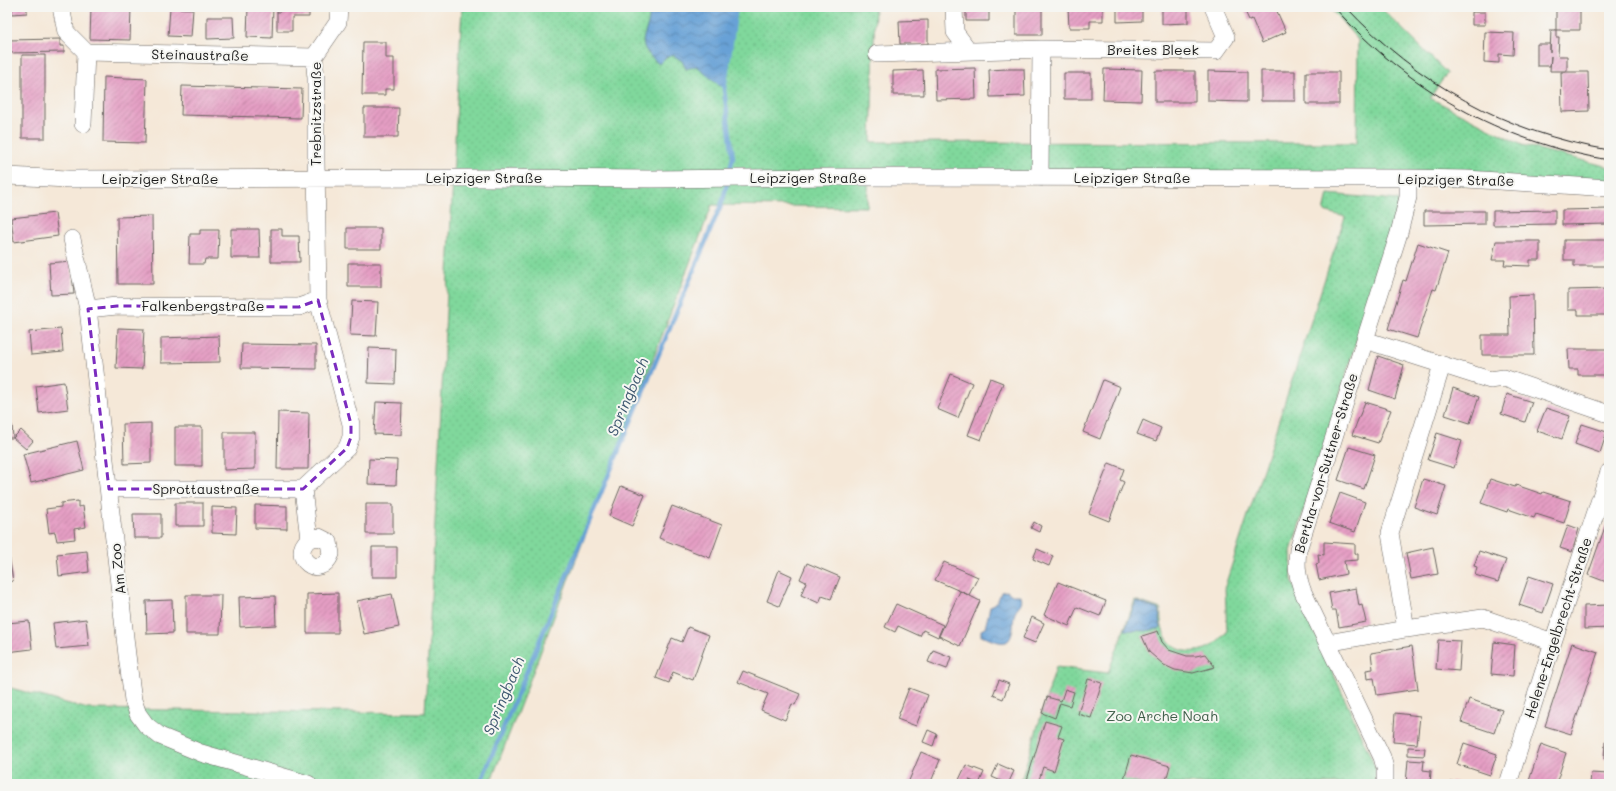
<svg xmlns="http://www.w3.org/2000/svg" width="1616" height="791" viewBox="0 0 1616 791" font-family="Mali,sans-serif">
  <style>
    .park { fill: url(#park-dots); stroke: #4e7a5c }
    .water { fill: url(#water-waves); stroke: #425e79 }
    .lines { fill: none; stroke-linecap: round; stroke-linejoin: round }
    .stream { stroke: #67a1d6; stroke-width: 4.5 }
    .building { fill: url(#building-hatch) }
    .minor-casing { stroke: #68635e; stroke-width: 18 }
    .minor { stroke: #fff; stroke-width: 17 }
    .tram { stroke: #1c1c1c; stroke-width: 1 }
    .marked { fill: none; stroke: #7b2cbf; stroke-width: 3; stroke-dasharray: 8 5; stroke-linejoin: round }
    .labels { text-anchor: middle; stroke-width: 4; stroke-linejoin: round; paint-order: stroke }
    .street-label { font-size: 14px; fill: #1c1c1c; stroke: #f6f6f2 }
    .park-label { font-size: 14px; fill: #3f5e49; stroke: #f6f6f2 }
    .water-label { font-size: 15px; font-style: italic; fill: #3e5870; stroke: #f6f6f2 }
  </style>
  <defs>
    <pattern id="park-dots" width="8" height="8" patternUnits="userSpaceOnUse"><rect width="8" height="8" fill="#80d89c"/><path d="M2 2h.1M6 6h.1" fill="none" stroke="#6eb986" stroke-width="1.8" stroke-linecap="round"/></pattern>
    <pattern id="water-waves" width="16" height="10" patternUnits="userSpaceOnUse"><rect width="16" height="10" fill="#67a1d6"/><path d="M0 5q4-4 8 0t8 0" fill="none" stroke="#5482ad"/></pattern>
    <pattern id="building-hatch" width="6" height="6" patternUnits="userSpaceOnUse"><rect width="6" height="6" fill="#e59ec4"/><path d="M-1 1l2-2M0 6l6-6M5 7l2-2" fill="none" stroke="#b9809e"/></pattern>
  </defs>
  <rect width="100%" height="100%" fill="#f6f6f2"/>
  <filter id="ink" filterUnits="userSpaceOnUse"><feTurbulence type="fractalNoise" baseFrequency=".025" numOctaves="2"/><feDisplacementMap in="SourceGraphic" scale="8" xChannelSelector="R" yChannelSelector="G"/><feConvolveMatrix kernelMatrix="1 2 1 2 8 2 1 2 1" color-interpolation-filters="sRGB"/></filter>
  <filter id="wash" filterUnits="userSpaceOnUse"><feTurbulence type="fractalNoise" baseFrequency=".012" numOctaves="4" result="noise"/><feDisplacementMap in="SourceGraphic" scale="16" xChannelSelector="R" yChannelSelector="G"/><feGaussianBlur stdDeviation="0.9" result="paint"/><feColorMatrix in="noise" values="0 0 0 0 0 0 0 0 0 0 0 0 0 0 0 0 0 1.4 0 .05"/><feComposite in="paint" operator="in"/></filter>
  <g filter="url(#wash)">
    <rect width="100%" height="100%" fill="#f5e8d8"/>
    <path class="park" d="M462,7H875L871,142L1357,143L1358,40L1329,7H1380L1447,73L1430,98L1522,145L1609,167V187L869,173L867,207L712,205L490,784H7V687L88,709L425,713Z
      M1328,194L1398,200V207L1291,551L1292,581L1376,769L1377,784H1020L1056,667L1108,673L1135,600L1161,609C1158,637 1175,659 1205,649C1214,646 1220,638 1227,632L1225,586L1345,217L1324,211Z"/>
    <path class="water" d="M648,7H736L724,90C715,80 705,75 697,66L686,69L682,61L673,55L666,57L659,64C627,38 655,34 648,7Z
      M1007,591L1012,595H1020C1023,604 1016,608 1014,616C1013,622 1014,639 1006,642C999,644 987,638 981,636V630L985,628L990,607L998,600L1001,592Z
      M1136,601L1160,610L1159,620L1161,628L1146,631L1125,630Z"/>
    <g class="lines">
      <path class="stream" d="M480,784L723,200L733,157L724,90L736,7"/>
    </g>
    <g id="blocks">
      <path class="building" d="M12,7H27V13L12,14Z
        M91,7H131L130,40L90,39Z
        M248,7H273L272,38L247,37Z
        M280,7H309V17H292V31H277V12H280Z
        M966,7H989V21H966Z
        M1016,7H1042V35H1016Z
        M1068,7H1103V21H1090V28H1069Z
        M1117,7H1142V21L1117,22Z
        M1162,7H1188V23L1162,24Z
        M1243,7H1272L1273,10L1276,9L1286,32L1262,43L1252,19L1249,20Z
        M1556,7H1580V30H1556Z
        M170,8L193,9L191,37L168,36Z
        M1472,12H1485V25H1472Z
        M207,17H233L234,38L207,39Z
        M928,20V44H900L899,21Z
        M1551,30H1556V37H1559L1558,56H1567V71H1550L1551,56L1550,66H1537V44H1550V52Z
        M1485,32L1514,33L1513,55L1499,54V63L1484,62Z
        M60,39V46H64V52L7,53V40Z
        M363,42H386V58H394V89H385V95H362Z
        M22,55H45V138H22Z
        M975,68L976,99L936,100L935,69Z
        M1007,69H1024L1025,96L990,97L989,70Z
        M1104,69L1142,70L1141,101L1103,100Z
        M923,70L924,95H893V71Z
        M1155,71H1195V102H1155Z
        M1208,71L1247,72V102L1208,101Z
        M1261,71H1295V101H1261Z
        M1306,72H1339V104H1306Z
        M1561,72H1588L1589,111L1562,112Z
        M1064,73H1091V99H1064Z
        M104,77L147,79L145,143L103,142Z
        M182,86L302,89L301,118L181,115Z
        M364,108H399L398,137H364Z
        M1609,209V224L1562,225V210Z
        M1555,210V224L1493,225V211Z
        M1424,211H1485V224L1424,225Z
        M55,213L58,236L14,242L11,218Z
        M152,216L153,284H118L117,217Z
        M347,228H381V249H347Z
        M231,229H259L260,258H231Z
        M271,229H282V236H299L300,262H271Z
        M200,230H219L218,259H205L204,264H189L190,234H200Z
        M1564,240H1609V260H1607L1608,266H1574V260H1564Z
        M1496,241H1540V260H1530V266L1504,265L1505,260H1492Z
        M1418,243L1448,253L1436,290L1433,289L1417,338L1388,329L1403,280L1406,281Z
        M71,261L74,294L51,295L49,263Z
        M348,263H381V287H348Z
        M1609,289V315H1578V310H1568V290Z
        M1533,295L1534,355H1482V335H1510L1509,296Z
        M352,301L378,302L376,336L350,335Z
        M118,328L144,329L142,369L116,368Z
        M61,329L63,352L31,355L29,332Z
        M219,336L220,362L161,363V338Z
        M242,344L316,345V369L241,368Z
        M369,348L396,349L395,384L368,383Z
        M1568,349H1609V375H1578V369H1569Z
        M1378,356L1404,365L1395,399L1369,390Z
        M951,374L972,383L958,418L937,409Z
        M990,378L1003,383L981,440L968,435Z
        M1103,380L1120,387L1100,439L1083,432Z
        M64,382L68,409L39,413L36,386Z
        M1453,388L1479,397L1470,423L1445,415Z
        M1507,394L1532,402L1525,422L1501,414Z
        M376,402L402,403L401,435L374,434Z
        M1365,402L1391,410L1378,443L1352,435Z
        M1546,408L1570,416L1562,439L1537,431Z
        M278,412L309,413L308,469H277Z
        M1143,420L1161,428L1156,441L1137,434Z
        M151,423V463L124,464L123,424Z
        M1582,424L1607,432L1600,453L1575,444Z
        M7,425H12L13,438H7Z
        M175,427H202V466H175Z
        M21,430L33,441L26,449L13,438Z
        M224,432H255V469L224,470Z
        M1437,433L1462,441L1454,468L1428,460Z
        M77,441L84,470L31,483L23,454Z
        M1349,447L1375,455L1364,489L1338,480Z
        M369,459L397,460L396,485L368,484Z
        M1109,463L1124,469L1120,480L1124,482L1109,521L1089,513Z
        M1423,479L1446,486L1437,515L1414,507Z
        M1490,479L1515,487L1516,485L1542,494L1543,492L1571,501L1564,523L1536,514L1534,518L1508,509L1507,512L1481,503Z
        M621,486L645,495L632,526L609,516Z
        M1340,493L1365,502L1355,532L1329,523Z
        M78,501V507L83,506L86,527L74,529L75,539L57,541L55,532L49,533L46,509L61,507V503Z
        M175,503H203V526H175Z
        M366,504H393V534H366Z
        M255,505L287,506V529L255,528Z
        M672,506L722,525L710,558L659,538Z
        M212,507L237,508L236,534L212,533Z
        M133,514H161V538H134Z
        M1034,522L1041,526L1039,532L1031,528Z
        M1606,524L1609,525V583L1588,575Z
        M1568,525L1579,529L1572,552L1560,548Z
        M1324,542L1355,544V554H1358V560L1344,561L1346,574L1319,580L1316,564L1319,563L1318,554L1324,555Z
        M372,547H397V577H372Z
        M1433,547L1438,574L1411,579L1406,553Z
        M1037,549L1053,556L1049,566L1033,559Z
        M87,551L89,572L59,576L57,554Z
        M1479,551L1506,560L1498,582L1475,575L1477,567L1474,566Z
        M7,555H9L13,581L7,582Z
        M944,562L978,577L969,595L935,580Z
        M807,563L840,577L831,599L822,596L819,603L801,595L806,582L800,579Z
        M779,570L792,576L779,606L767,601Z
        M1529,576L1553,584L1543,613L1519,605Z
        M1058,582L1106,601L1100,616L1077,607L1069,626L1044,615Z
        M1356,588L1359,606L1362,605L1366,622L1339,627L1336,610H1332L1329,593Z
        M960,591L980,601L960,646L939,636Z
        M338,593V633H307V594Z
        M392,594L399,627L364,634L357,601Z
        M186,595H221L220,634H186Z
        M275,596L276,625L240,627L239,597Z
        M172,600L173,633L147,634L146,601Z
        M896,604L943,625L938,637L923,630L920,636L898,626L895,632L885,627Z
        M1609,605V628L1584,629V606Z
        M1032,617L1044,623L1035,643L1023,638Z
        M86,619L89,646L56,649L53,623Z
        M29,621L32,649L7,652V623Z
        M688,627L709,635L693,680L673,672L669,683L656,678L672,638L682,642Z
        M1158,631L1162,642L1169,650L1187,656H1196L1205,654L1215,667L1193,673L1175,670L1164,665L1149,652L1142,636Z
        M1438,640L1461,641L1459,671L1436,669Z
        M1494,642L1515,645L1513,676L1491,674Z
        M1572,643L1598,652L1571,734L1545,726Z
        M1412,646L1418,689L1377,695L1374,678L1367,679L1366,670L1373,669L1371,653Z
        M933,650L951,657L947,669L928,662Z
        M743,671L800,694L795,705L792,704L785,720L761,710L768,694L738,682Z
        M1088,679L1102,683L1091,718L1078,714Z
        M999,680L1009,684L1003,699L993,695Z
        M909,688L928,695L916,726L897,719Z
        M1065,689L1074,692L1070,706L1060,703L1055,718L1042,713L1047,697L1061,701Z
        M1469,699L1502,710L1494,733L1461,722Z
        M1395,713L1420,716L1417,744L1393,742Z
        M1045,721L1062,726L1058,737L1064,739L1054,771L1043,767L1038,783L1027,780Z
        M928,730L937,734L933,746L923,742Z
        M1605,742H1609V759H1604Z
        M1464,743L1497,754L1490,775L1457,764Z
        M1541,744L1566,753L1556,784H1528Z
        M1408,747L1425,748L1424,756L1408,755Z
        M921,752L940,760L930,784H909L908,783Z
        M1131,755L1170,766L1165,784H1142L1124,779Z
        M1408,760L1424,761L1423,770L1431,771L1430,784H1406Z
        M998,764L1014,771L1008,784L992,777Z
        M966,765L984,772L979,784L969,780L976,784H957Z
        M1591,773L1609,774V784H1590Z
        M1452,781L1461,784H1451Z"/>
    </g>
  </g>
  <g filter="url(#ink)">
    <use href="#blocks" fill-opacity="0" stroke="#68635e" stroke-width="1"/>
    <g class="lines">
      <defs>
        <path id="minor" d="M61,7L66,32L86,52L83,124
          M954,7L955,32L969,51
          M86,52L314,57
          M877,54L1041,49L1216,51L1226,37L1213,7
          M7,176L68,179L486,178L653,179L832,177L1408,178L1466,179L1609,188
          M1040,178L1041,49
          M72,239L88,309L127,655L133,700L138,714L146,725L160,736L201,753L308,784
          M88,309L117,306L299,307L318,300
          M1365,340L1490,380L1504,378L1609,414
          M109,489H303
          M309,539L319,537L329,542L331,554C320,582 288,557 309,539L303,489L347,448L351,437V424L318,300L316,160V78L314,57L338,22L339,7
          M1406,629L1390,533L1442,365
          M1327,643L1406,629L1483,618L1553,642
          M1385,784V768L1382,757L1303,592C1297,576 1296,566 1298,550L1399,233L1408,197V178
          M1508,784L1553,642L1609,472"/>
      </defs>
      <use href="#minor" class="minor-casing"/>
      <use href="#minor" class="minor"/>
      <path class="tram" d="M1334,7C1407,89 1501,142 1609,160
        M1346,7C1417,83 1506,133 1609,150"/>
    </g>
  </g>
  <path class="marked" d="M318,300L351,424V437L347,448L303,489H109L88,309L117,306L299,307Z"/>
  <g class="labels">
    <g class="street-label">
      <text x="1153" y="55">Breites Bleek</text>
      <text transform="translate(200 55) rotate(1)" y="5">Steinaustraße</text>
      <text transform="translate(316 114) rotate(-90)" y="5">Trebnitzstraße</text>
      <text x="484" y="183">Leipziger Straße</text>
      <text x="808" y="183">Leipziger Straße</text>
      <text x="1132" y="183">Leipziger Straße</text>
      <text x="160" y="184">Leipziger Straße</text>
      <text transform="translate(1456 180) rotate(1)" y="5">Leipziger Straße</text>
      <text x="203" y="311">Falkenbergstraße</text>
      <text transform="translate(1326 463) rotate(-73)" y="5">Bertha-von-Suttner-Straße</text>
      <text x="206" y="494">Sprottaustraße</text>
      <text transform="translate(118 569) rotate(-96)" y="5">Am Zoo</text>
      <text transform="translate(1558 628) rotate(-72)" y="5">Helene-Engelbrecht-Straße</text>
    </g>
    <g class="park-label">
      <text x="1162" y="721">Zoo Arche Noah</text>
    </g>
    <g class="water-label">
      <text transform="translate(628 397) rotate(-67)" y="5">Springbach</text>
      <text transform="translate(504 696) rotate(-67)" y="5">Springbach</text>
    </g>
  </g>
  <rect width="1616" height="791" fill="none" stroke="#f6f6f2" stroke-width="24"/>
</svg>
